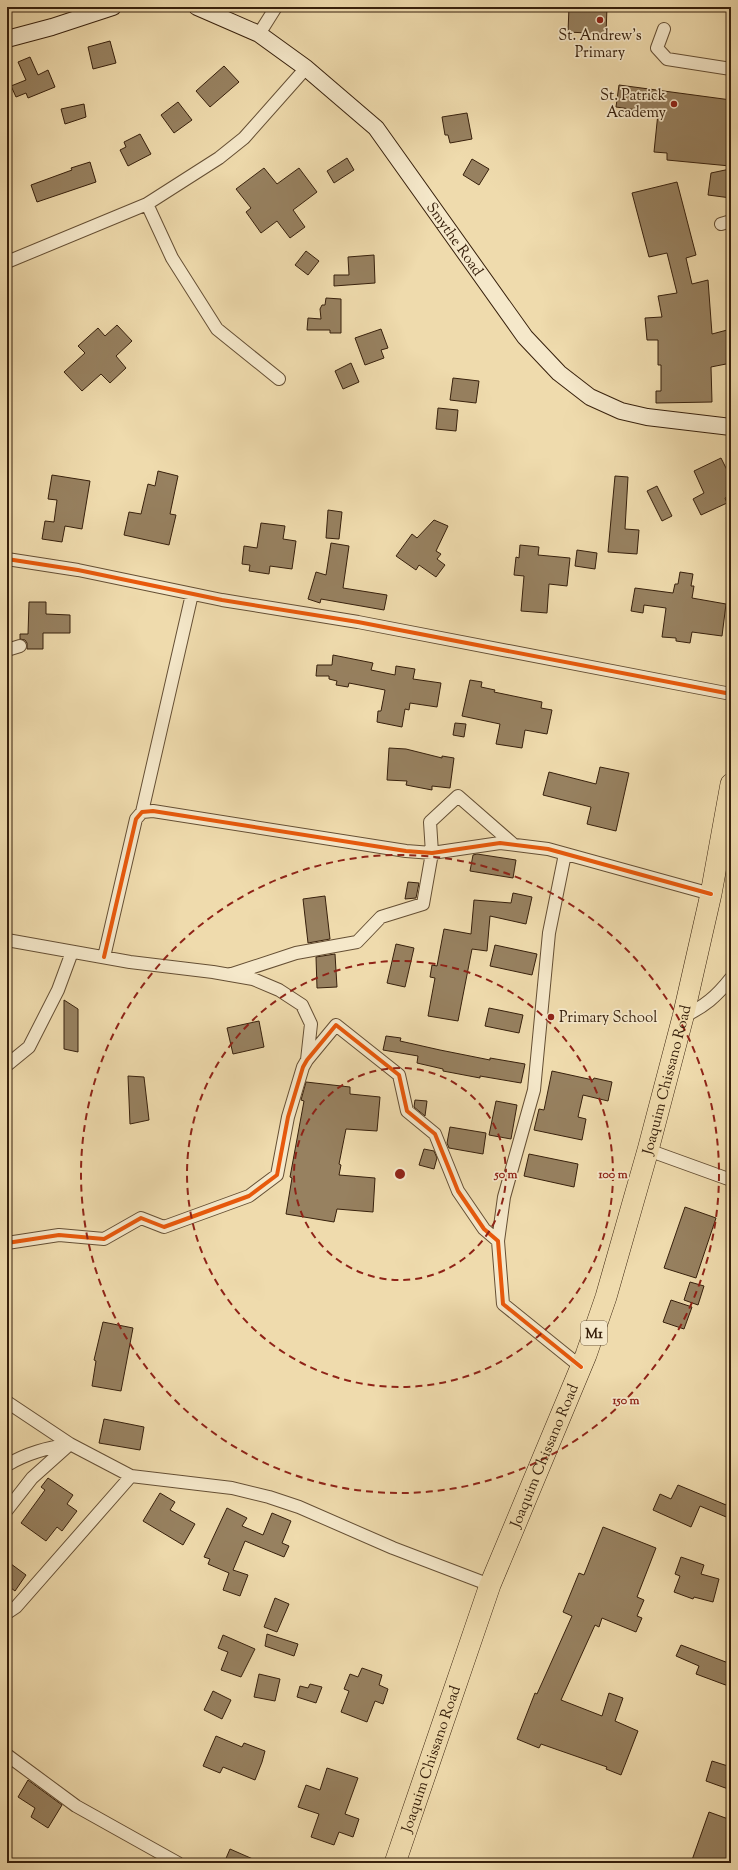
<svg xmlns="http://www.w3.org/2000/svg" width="738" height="1870" viewBox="0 0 738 1870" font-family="'Sorts Mill Goudy',serif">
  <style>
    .building { fill: #978160; stroke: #37200c }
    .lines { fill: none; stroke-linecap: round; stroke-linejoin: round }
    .street-casing { stroke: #654f34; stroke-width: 14 }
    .secondary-casing { stroke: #37200c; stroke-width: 18 }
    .highway-casing { stroke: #37200c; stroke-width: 22 }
    .street { stroke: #f5e8ca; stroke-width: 12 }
    .secondary { stroke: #f5e8ca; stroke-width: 16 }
    .highway { stroke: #efdbad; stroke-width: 21 }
    .cycleway-casing { stroke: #f5e8ca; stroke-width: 6 }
    .cycleway { stroke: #e8590c; stroke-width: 4 }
    .ring { fill: none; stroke: #8f2418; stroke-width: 2; stroke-dasharray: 7 5 }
    .poi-dot { fill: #8f2418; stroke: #f5e8ca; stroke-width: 1.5 }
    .labels { text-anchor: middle; stroke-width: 3.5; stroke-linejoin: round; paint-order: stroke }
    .shield { fill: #f5e8ca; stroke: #705c45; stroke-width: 1 }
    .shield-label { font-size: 14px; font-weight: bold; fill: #37200c }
    .poi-label { font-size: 15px; fill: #37200c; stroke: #f5e8ca }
    .street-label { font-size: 15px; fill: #37200c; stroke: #f5e8ca }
    .centre { fill: #8f2418; stroke: #f5e8ca; stroke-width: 2 }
    .ring-label { font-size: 12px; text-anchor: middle; font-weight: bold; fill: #8f2418; stroke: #f5e8ca; stroke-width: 3.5; stroke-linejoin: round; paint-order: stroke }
  </style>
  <rect width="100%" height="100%" fill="#efdbad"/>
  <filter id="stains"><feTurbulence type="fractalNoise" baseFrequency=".005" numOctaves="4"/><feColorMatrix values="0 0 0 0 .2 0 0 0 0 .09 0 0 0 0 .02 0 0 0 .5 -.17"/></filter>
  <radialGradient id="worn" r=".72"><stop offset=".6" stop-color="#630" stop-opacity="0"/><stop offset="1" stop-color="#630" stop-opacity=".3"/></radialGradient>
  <path class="building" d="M569,7H607L606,34L568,32Z
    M110,41L116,63L93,69L88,47Z
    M30,57L38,75L48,70L55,87L28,98L26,93L16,97L11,86L26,80L18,62Z
    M224,66L239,82L210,107L196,91Z
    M619,85L731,100L730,166L667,160V153L654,152L658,113L616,107Z
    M178,102L192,120L174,133L161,115Z
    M84,104L86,117L65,124L61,109Z
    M467,113L472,139L450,143L448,135H445L442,117Z
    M140,134L151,154L128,166L120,150L126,147L124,142Z
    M347,158L354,170L334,183L327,171Z
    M472,159L489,169L479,185L463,175Z
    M90,162L96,182L37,202L31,185L72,170L71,168Z
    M264,168L277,184L299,168L317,192L293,210L305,227L290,238L277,221L261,233L246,212L251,208L236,189Z
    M730,169L731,198L708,195L711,173Z
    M677,182L696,255L686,258L692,284L708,280L712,334L731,329V363L711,367L712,402L656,403V391H661V365H658V340H647L645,318L662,317L658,296L677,293L667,253L649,257L632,193Z
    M306,251L319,261L308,275L295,265Z
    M374,255L375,283L334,286V275H349L348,257Z
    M326,298L341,299V333H330V330H307L308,318L321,319L320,309L322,305H325Z
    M117,325L132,341L116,356L126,368L110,383L101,374L82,391L64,372L85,353L78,346L98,328L105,336Z
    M381,329L388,348L381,350L384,358L365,365L355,338Z
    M351,363L359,382L343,389L335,371Z
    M453,378L479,381L476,403L450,400Z
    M438,408L458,410L456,431L436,429Z
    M721,458L731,478V495L725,498L727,503L701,515L693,499L704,493L694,471Z
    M158,471L178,476L170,514L176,515L169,545L124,535L129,512L141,514L148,484L155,486Z
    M52,475L90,481L82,529L65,526L62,542L42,539L45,521L54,522L57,500L48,499Z
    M615,476L628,477L625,529L639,530L637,554L608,552Z
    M657,486L672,516L662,521L647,491Z
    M328,510L342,512L339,539L326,538Z
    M434,520L448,526L436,551L441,554L437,559L445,565L436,577L419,565L416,570L396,556L412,534L417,538Z
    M261,523L285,526L283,539L296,541L292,569L270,566L269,574L249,571L250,565L242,564L244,546L257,548Z
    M331,543L349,546L343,588L387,595L384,610L321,599L320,603L308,599L316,572L326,575Z
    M520,545L539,547L538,555L570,558L567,586L549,584L547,613L521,611L524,576L514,575L516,557L519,558Z
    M577,550L597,553L595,569L575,566Z
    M680,572L693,574L691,586H694L692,598L726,604L722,636L692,632L690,643L676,641V638L662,637L666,608L644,605L643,613L631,611L635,588L673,593L675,584H678Z
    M29,602H46V614L70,615V633H43V649H27V643L25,640L20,639V634H28Z
    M333,655L373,663L371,670L395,675L396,666L415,669L413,679L441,683L437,707L410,703L409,710L405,709L402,727L377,722L378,711H381L385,690L349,683L348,687L336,685L337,681L329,679V676H316L317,665H332Z
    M470,680L482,682L481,687L495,690L494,692L542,702L541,708L552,710L547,734L525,730L522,748L496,744L500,724L462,716Z
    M455,723L466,724L464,737L453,735Z
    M389,748L406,749L442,758V756L454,758L450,788L432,786V790L406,785L407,781L387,780Z
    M600,767L629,773L616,831L587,824L591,807L543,795L549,772L596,784Z
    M477,854L516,860L513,878L470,871L473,855Z
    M408,882L419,883L416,898L405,899Z
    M513,893L532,897L526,924L490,916L487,951L472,949L458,1021L428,1016L435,978L430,977L432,965L437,966L444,929L471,934L474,900L511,903Z
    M325,896L330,939L308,943L303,899Z
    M396,944L414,948L405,987L387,983Z
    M495,945L537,954L532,975L490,966Z
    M335,954L337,987L317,988L316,957Z
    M64,1000L78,1009V1052L64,1049Z
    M489,1008L523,1015L519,1033L485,1026Z
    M259,1021L264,1047L233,1054L227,1028Z
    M386,1036L401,1038L400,1041L440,1050L490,1060V1058L525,1064L521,1083L480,1076V1078L443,1071V1069L417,1063L418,1056L383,1050Z
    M552,1071L593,1080L594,1078L612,1082L608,1101L583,1095L578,1117L586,1119L582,1140L534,1130L539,1109L544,1110Z
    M128,1076L144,1077L149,1120L130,1124Z
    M306,1082L350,1087V1094L380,1097L377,1131L346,1129L339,1164L341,1165L339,1175L375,1178L373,1212L337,1209L334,1222L286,1214L292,1178L290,1177L304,1101L301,1100Z
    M415,1100L427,1101L425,1116L414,1107Z
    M496,1101L517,1105L511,1139L489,1135Z
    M450,1127L486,1133L483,1154L449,1148L447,1143Z
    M424,1149L434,1151L437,1158L434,1169L419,1165Z
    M529,1154L578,1164L574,1187L524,1176Z
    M685,1207L716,1218L696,1278L664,1268Z
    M690,1282L704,1286L698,1305L684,1300Z
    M671,1300L692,1307L684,1329L663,1322Z
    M103,1322L133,1328L121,1391L92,1386L96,1361L94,1360Z
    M104,1419L144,1427L140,1450L99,1443Z
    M48,1478L73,1495L67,1504L77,1511L62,1531L57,1527L46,1541L21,1523L45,1490L41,1487Z
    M678,1485L731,1507V1519L700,1506L691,1527L653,1510L660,1494L671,1499Z
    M160,1493L175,1502L170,1510L195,1524L183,1545L143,1521Z
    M227,1508L247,1518L242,1526L263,1535L272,1513L291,1521L282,1543L289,1546L284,1557L245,1541L233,1570L248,1575L240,1596L223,1590L229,1573L208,1564L210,1559L204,1557Z
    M603,1527L656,1548L637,1597L644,1600L637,1616L642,1618L636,1632L602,1618L599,1627L595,1625L561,1700L602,1716L609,1693L623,1698L615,1721L638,1731L621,1775L606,1769L607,1767L541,1744L539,1748L517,1739L535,1693L537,1694L572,1616L563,1612L579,1573L584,1575Z
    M681,1557L704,1565L701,1574L719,1579L713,1602L694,1597L693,1599L674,1592L680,1576L675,1574Z
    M7,1561L26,1575L15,1591L7,1585Z
    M275,1598L289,1604L277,1632L264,1627Z
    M267,1634L298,1644L294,1656L265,1646Z
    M223,1635L255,1649L241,1677L221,1670L228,1652L218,1648Z
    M681,1645L731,1664V1687L696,1674L699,1666L676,1656Z
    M362,1668L382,1675L379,1685L388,1689L383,1704L375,1701L367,1722L341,1712L349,1691L344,1689L350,1674L358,1677Z
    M259,1674L280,1679L275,1701L254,1697Z
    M310,1684L322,1687L316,1703L297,1697L300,1686L308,1688Z
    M213,1691L231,1700L222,1719L204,1710Z
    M216,1736L242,1747L244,1743L265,1751L262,1762L255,1780L223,1767L220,1773L203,1766Z
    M712,1761L731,1767V1790L706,1781Z
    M327,1768L358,1778L345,1814L359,1819L353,1837L339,1832L334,1845L311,1837L319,1814L298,1807L306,1785L320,1790Z
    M28,1780L62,1805L48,1828L31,1817L35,1808L18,1797Z
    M709,1812L731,1820V1845L725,1863H702L692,1860Z
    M230,1849L262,1863H224Z"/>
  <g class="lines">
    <defs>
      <path id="street" d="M664,29L657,48L667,59L731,69
        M259,34L276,7
        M147,204L172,258L217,329L279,379
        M721,224L731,221
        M7,262L147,204L219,158L244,138L306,68
        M7,559L78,570L222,600L358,622L731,694
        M7,650L20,646
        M142,812L192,594
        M7,940L130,962L213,972L253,979L279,990L302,1005L311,1024L307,1060
        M104,957L136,819L142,812L153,811L406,851L432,853L500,843L548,849L711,894
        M229,975L296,953L357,942L381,917L423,904L432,853L430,822L458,796L513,844
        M683,1017C705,1006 716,997 731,978
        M7,1065L29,1047L58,990L72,952
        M648,1150L731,1180
        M498,1241L504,1197L534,1090L549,933L565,854
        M7,1243L59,1235L104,1239L141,1218L164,1227L249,1196L277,1175L288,1117L303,1067L307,1060L336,1025L399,1075L407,1111L435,1134L458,1191L484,1229L498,1241L503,1304L581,1367
        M7,1402L70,1444L131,1476L232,1488L269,1497L299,1507L393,1548L490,1585
        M7,1465C27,1453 47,1448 70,1444L32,1478L7,1510
        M7,1613L16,1607L131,1476
        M7,1755L76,1806L178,1863"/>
      <g id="secondary">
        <path id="s1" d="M197,7L259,34L306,68L376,128L525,337L559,373L590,397L621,411L647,417L731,427"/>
        <path d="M7,39L52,27L113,7"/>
      </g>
      <g id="highway">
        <path id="s2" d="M395,1863L490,1585L586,1355L606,1297L648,1150L683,1017L711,894L731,784"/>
      </g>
    </defs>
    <use href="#street" class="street-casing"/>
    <use href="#secondary" class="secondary-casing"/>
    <use href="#highway" class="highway-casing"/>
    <use href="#street" class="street"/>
    <use href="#secondary" class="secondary"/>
    <use href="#highway" class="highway"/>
    <defs>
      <path id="cycleway" d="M7,559L78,570L222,600L358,622L731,694
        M104,957L136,819L142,812L153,811L406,851L432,853L500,843L548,849L711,894
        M7,1243L59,1235L104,1239L141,1218L164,1227L249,1196L277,1175L288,1117L303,1067L307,1060L336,1025L399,1075L407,1111L435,1134L458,1191L484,1229L498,1241L503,1304L581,1367"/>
    </defs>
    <use href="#cycleway" class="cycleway-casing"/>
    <use href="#cycleway" class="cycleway"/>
  </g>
  <g class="ring">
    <circle cx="400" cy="1174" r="106"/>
    <circle cx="400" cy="1174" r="213"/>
    <circle cx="400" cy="1174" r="319"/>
  </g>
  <g class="poi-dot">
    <circle cx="600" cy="20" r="4"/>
    <circle cx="674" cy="104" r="4"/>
    <circle cx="551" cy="1017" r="4"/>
  </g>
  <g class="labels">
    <rect class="shield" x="581" y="1321" width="26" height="24" rx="3"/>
    <g class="shield-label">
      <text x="594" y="1338">M1</text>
    </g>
    <g class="poi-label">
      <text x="600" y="40">St. Andrew's<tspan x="600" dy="17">Primary</tspan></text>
      <text x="666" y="100" text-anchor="end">St. Patrick<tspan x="666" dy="17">Academy</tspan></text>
      <text x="559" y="1022" text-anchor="start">Primary School</text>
    </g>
    <g class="street-label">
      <text dy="5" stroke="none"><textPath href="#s1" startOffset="354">Smythe Road</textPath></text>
      <text dy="5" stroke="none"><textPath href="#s2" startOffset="830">Joaquim Chissano Road</textPath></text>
      <text dy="5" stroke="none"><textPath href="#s2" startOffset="434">Joaquim Chissano Road</textPath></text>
      <text dy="5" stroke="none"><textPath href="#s2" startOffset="110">Joaquim Chissano Road</textPath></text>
    </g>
  </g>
  <circle cx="400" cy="1174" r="6" class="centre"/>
  <g class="ring-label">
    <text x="506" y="1178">50 m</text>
    <text x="613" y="1178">100 m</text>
    <text x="626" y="1404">150 m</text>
  </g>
  <rect width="738" height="1870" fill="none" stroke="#efdbad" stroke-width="24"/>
  <rect x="8" y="8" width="722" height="1854" fill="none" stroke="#37200c" stroke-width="2"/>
  <rect x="12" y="12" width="714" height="1846" fill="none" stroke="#37200c"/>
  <rect width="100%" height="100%" filter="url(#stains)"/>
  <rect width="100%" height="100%" fill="url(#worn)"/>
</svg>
